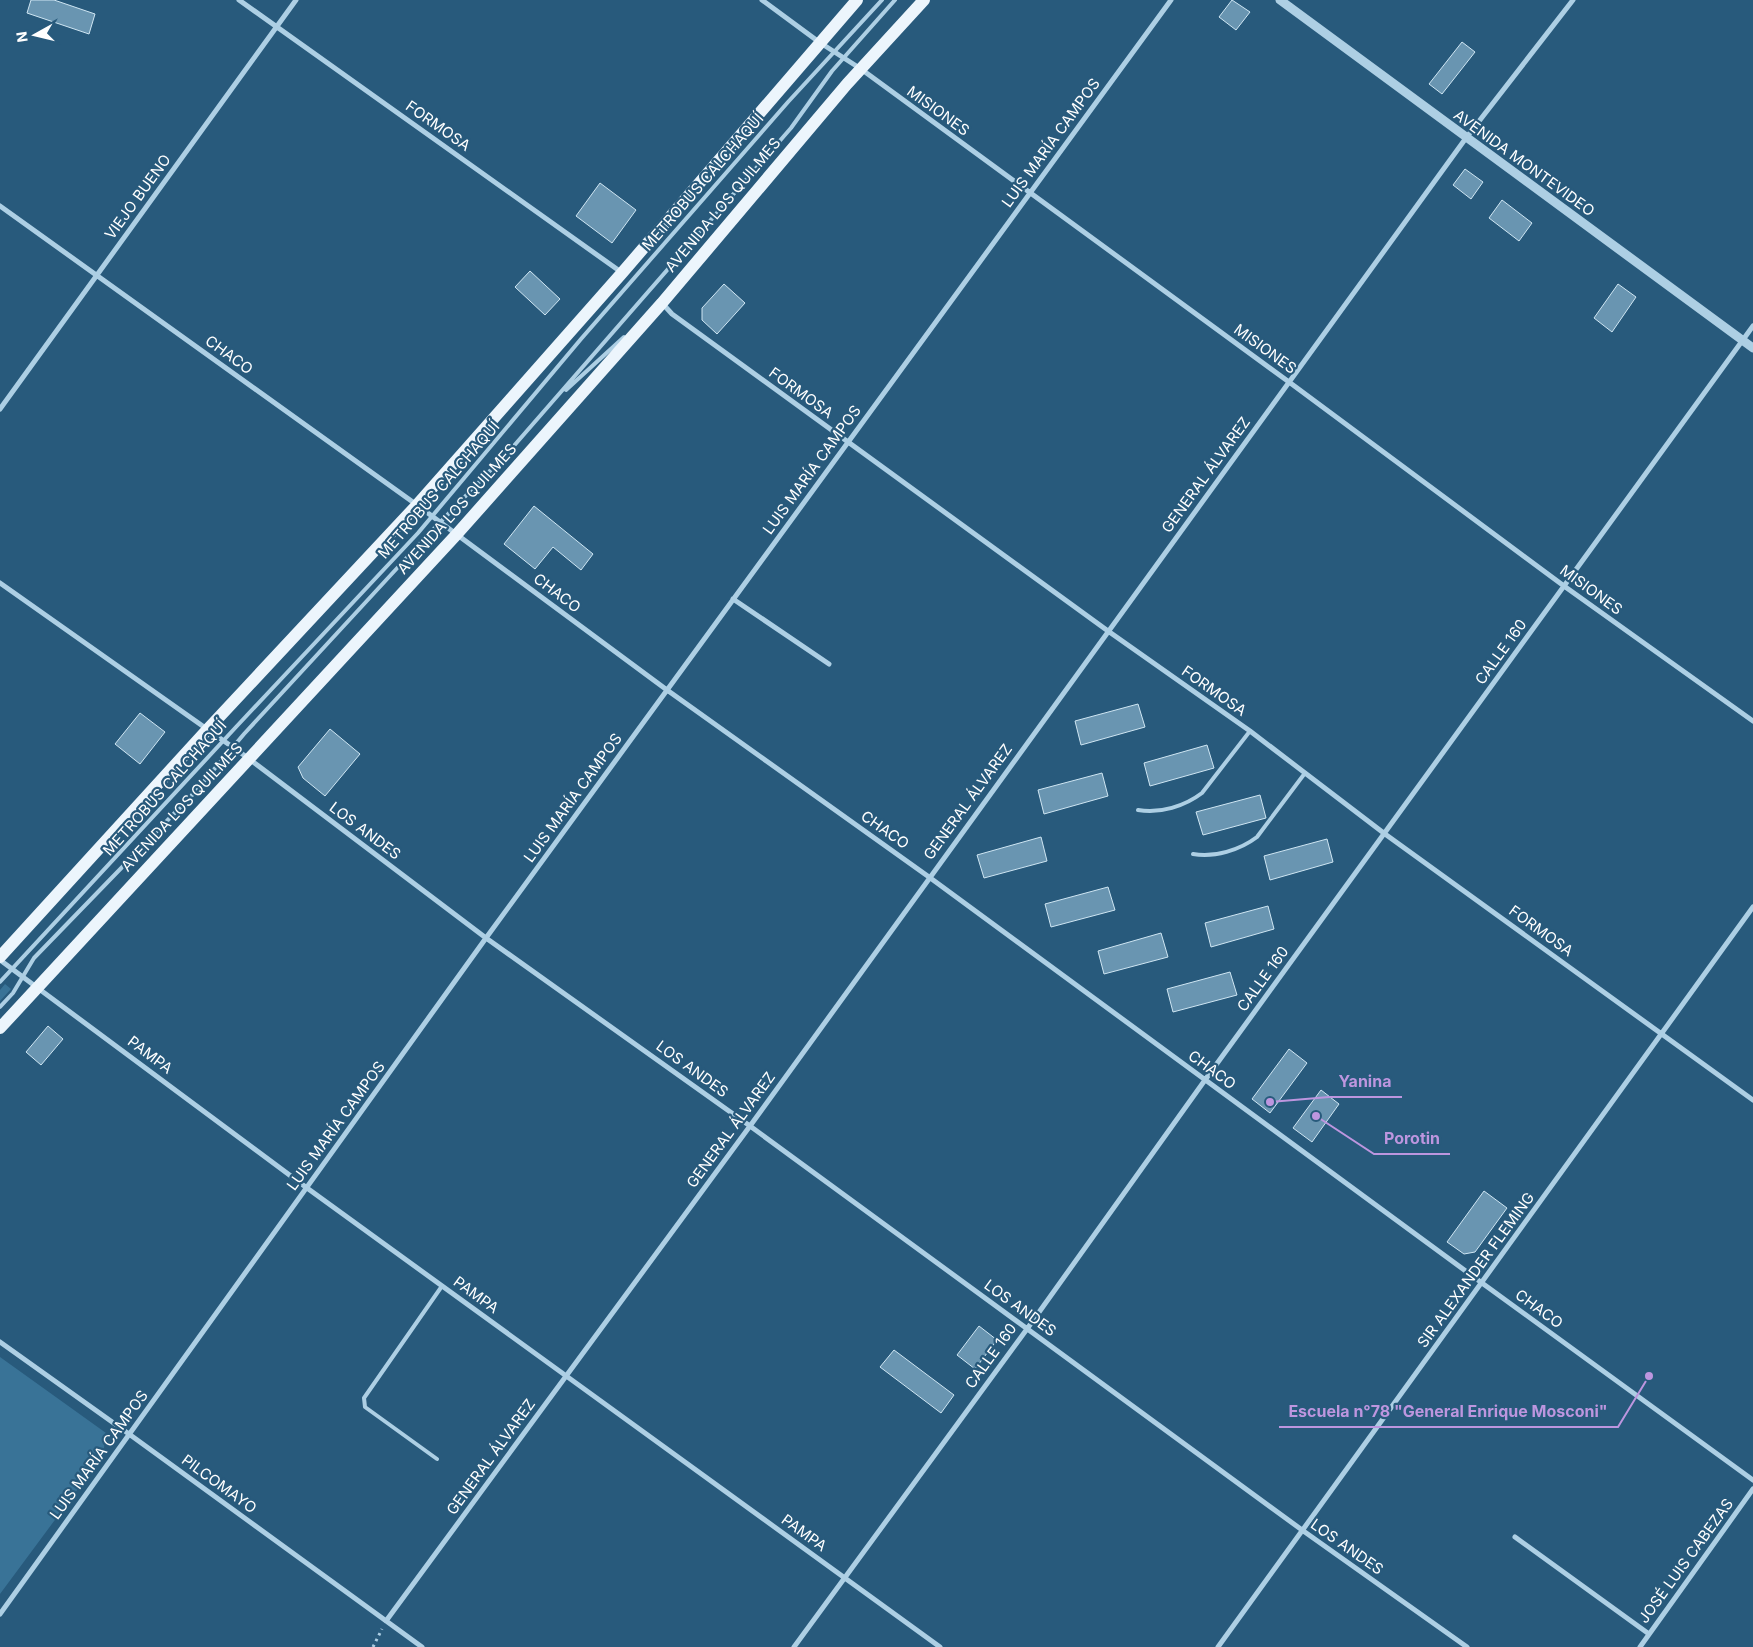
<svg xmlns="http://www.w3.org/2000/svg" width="1753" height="1647" viewBox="0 0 1753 1647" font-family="Inter,sans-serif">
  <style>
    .green { fill: #397397 }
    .building { fill: #6995b1; stroke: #cfe6f3 }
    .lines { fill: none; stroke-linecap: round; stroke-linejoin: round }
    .path { stroke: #adcfe4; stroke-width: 3; stroke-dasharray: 2.5 4; stroke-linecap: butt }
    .service { stroke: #adcfe4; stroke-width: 4 }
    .minor { stroke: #adcfe4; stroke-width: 5 }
    .tertiary { stroke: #adcfe4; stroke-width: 9 }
    .primary { stroke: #ecf5fc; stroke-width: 12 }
    .labels { text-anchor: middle; stroke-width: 4.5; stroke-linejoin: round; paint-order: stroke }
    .street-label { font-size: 15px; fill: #fff; stroke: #285a7c }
    .leader { fill: none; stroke: #bd96df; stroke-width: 2 }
    .callout-dot { fill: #bd96df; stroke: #285a7c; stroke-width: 2 }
    .callout-label { font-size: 16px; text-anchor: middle; font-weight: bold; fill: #bd96df; stroke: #285a7c; stroke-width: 4.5; stroke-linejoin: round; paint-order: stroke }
  </style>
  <rect width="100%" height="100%" fill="#285a7c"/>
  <path class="green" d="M5,984L11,989L0,1001V990Z
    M0,1357L106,1433L103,1455L0,1594Z"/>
  <path class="building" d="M31,0H54L95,14L89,34L27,13Z
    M1232,0L1250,12L1236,30L1219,17Z
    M1462,42L1475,52L1442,94L1429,84Z
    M1465,169L1483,182L1471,199L1453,185Z
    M600,183L636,210L612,243L576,216Z
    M1502,200L1532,223L1519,241L1489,218Z
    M530,271L560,299L545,315L515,287Z
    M724,284L745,303L717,334L702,320V308Z
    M1618,284L1636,297L1612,332L1594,318Z
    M534,506L593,554L581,570L553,547L535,569L504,544Z
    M1138,704L1145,727L1081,745L1075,721Z
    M140,713L165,732L140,764L115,744Z
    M330,729L360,754L325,796L303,778L298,767Z
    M1207,745L1214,768L1150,786L1144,763Z
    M1102,773L1108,796L1044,814L1038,790Z
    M1260,795L1266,818L1203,835L1196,812Z
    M1041,837L1047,861L984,878L977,855Z
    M1327,839L1333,862L1270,880L1264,856Z
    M1108,887L1115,910L1051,927L1045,904Z
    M1268,906L1274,929L1211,947L1205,923Z
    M1161,933L1168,957L1104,974L1098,951Z
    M1230,972L1237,995L1173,1012L1167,989Z
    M48,1026L63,1039L41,1065L26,1052Z
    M1289,1049L1307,1063L1270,1113L1252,1099Z
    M1321,1090L1339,1104L1312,1142L1293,1128Z
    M1484,1191L1507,1208L1475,1252L1464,1254L1447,1242Z
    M979,1326L997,1340L975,1369L957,1355Z
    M894,1350L954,1395L941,1413L880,1367Z"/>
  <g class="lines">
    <path class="path" d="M373,1647L382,1629"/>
    <path class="service" d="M566,390L624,337
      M1138,810C1160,814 1185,806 1202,793L1250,731
      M1193,854C1214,858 1240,850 1257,837L1305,773
      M0,982L236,727L418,533L581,339L788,102L882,0
      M0,1007L13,993L34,958L194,793L244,734L424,539L512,448L791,128L832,71L895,0
      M437,1459L365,1407L364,1398L442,1286"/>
    <path class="minor" d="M239,0L621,272
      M762,0L819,42L861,69L1289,382L1564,586L1753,721
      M0,206L417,505L667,690L929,877L1482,1283L1753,1480
      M662,303L672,314L1108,631L1250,731L1385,834L1753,1100
      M0,409L296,0
      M0,583L248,758L486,938L750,1126L1302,1530L1467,1647
      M733,599L829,664
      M0,960L307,1188L940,1647
      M0,1342L129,1434L422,1647
      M1515,1537L1649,1634
      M0,1614L486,938L1171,0
      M386,1621L750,1126L1466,138L1573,0
      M794,1647L1027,1329L1205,1080L1753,326
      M1218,1647L1753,907
      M1640,1647L1753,1489"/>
    <path class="tertiary" d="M1280,0L1753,348"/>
    <path class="primary" d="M0,957L207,730L417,505L622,273L857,0
      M0,1028L457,534L662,303L847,84L924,0"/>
  </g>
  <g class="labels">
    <g class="street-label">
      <text transform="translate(938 111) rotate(36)" y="5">MISIONES</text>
      <text transform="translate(438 126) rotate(35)" y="5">FORMOSA</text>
      <text transform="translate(1051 143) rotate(-54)" y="5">LUIS MARÍA CAMPOS</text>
      <text transform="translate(1524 163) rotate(36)" y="5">AVENIDA MONTEVIDEO</text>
      <text transform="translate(703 182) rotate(-49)" y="5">METROBUS CALCHAQUÍ</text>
      <text transform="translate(138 197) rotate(-54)" y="5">VIEJO BUENO</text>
      <text transform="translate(723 205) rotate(-50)" y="5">AVENIDA LOS QUILMES</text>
      <text transform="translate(1265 349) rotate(36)" y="5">MISIONES</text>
      <text transform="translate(229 355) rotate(36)" y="5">CHACO</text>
      <text transform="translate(801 393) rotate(36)" y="5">FORMOSA</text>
      <text transform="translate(812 470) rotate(-54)" y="5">LUIS MARÍA CAMPOS</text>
      <text transform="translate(1206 475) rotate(-54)" y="5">GENERAL ÁLVAREZ</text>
      <text transform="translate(439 490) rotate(-49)" y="5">METROBUS CALCHAQUÍ</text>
      <text transform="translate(457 509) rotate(-48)" y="5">AVENIDA LOS QUILMES</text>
      <text transform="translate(1591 590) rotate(36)" y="5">MISIONES</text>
      <text transform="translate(557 593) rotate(37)" y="5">CHACO</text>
      <text transform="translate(1501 652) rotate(-54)" y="5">CALLE 160</text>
      <text transform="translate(1214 691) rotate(35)" y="5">FORMOSA</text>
      <text transform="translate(165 788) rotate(-48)" y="5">METROBUS CALCHAQUÍ</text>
      <text transform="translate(573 798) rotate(-54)" y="5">LUIS MARÍA CAMPOS</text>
      <text transform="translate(968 802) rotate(-54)" y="5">GENERAL ÁLVAREZ</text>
      <text transform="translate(182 807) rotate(-47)" y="5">AVENIDA LOS QUILMES</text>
      <text transform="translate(885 830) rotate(35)" y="5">CHACO</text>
      <text transform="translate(365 831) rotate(37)" y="5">LOS ANDES</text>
      <text transform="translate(1541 931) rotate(36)" y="5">FORMOSA</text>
      <text transform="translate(1263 979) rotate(-54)" y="5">CALLE 160</text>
      <text transform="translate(150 1055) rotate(37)" y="5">PAMPA</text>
      <text transform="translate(692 1069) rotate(36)" y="5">LOS ANDES</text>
      <text transform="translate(1212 1070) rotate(36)" y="5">CHACO</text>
      <text transform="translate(336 1126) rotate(-54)" y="5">LUIS MARÍA CAMPOS</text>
      <text transform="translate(731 1130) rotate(-54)" y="5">GENERAL ÁLVAREZ</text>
      <text transform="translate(1476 1270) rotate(-54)" y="5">SIR ALEXANDER FLEMING</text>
      <text transform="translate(476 1295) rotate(36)" y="5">PAMPA</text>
      <text transform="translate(1020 1308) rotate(36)" y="5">LOS ANDES</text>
      <text transform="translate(1539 1309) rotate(36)" y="5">CHACO</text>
      <text transform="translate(991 1356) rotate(-54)" y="5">CALLE 160</text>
      <text transform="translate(99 1455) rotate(-54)" y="5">LUIS MARÍA CAMPOS</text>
      <text transform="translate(491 1457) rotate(-54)" y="5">GENERAL ÁLVAREZ</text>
      <text transform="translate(219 1484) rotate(36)" y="5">PILCOMAYO</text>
      <text transform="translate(804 1533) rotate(36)" y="5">PAMPA</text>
      <text transform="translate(1347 1547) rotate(35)" y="5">LOS ANDES</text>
      <text transform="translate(1686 1561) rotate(-54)" y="5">JOSÉ LUIS CABEZAS</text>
    </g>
  </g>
  <path class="leader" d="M1270 1102L1329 1097H1402M1316 1116L1374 1154H1450M1649 1376L1618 1427H1279"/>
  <g class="callout-dot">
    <circle cx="1270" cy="1102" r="5"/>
    <circle cx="1316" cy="1116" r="5"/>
    <circle cx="1649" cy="1376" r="5"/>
  </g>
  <g class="callout-label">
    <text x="1365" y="1087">Yanina</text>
    <text x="1412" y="1144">Porotin</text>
    <text x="1448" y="1417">Escuela n°78 "General Enrique Mosconi"</text>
  </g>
  <g transform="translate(35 35) rotate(262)" stroke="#285a7c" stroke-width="4" paint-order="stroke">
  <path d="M0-4L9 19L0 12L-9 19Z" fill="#ffffff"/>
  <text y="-8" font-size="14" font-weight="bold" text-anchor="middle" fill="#ffffff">N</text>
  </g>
</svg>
